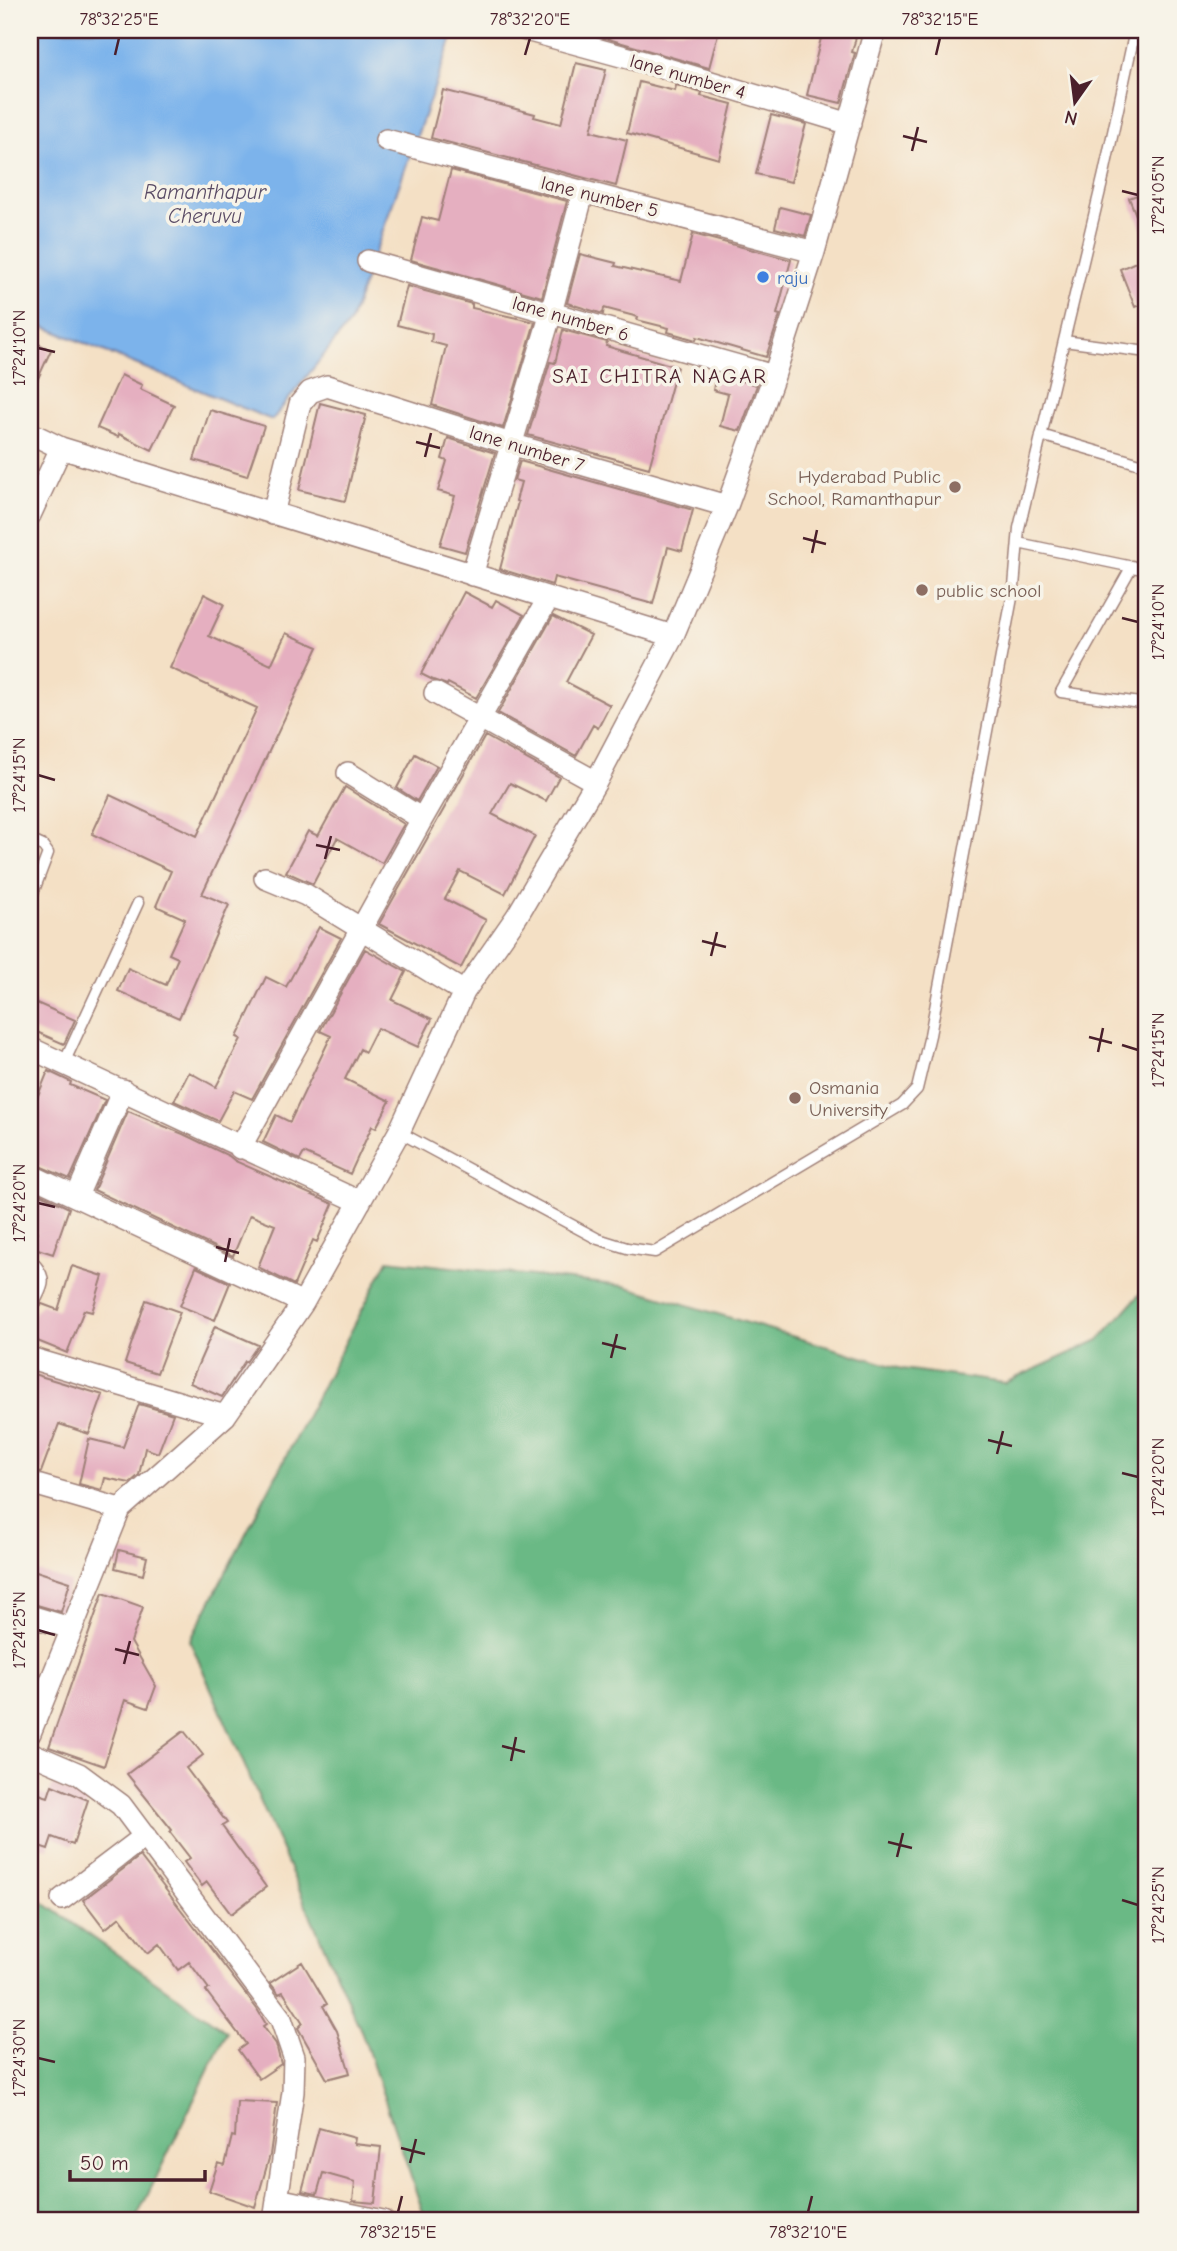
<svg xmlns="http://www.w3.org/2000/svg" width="1177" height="2251" viewBox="0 0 1177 2251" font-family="'Comic Neue',sans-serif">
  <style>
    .forest { fill: #6ab985; stroke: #5a6c58; stroke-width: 2 }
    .water { fill: #7cb3eb; stroke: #63698b; stroke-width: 2 }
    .building { fill: #e5afc0 }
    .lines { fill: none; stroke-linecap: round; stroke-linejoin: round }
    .service-casing { stroke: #9f8078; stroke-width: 13 }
    .minor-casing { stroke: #9f8078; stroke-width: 24 }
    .service { stroke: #fff; stroke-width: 10 }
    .minor { stroke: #fff; stroke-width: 21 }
    .ticks { fill: none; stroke: #4a1f2b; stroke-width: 2.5 }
    .shop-dot { fill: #3f7fe0; stroke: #f7f3e8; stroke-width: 2.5 }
    .education-dot { fill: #8d6e63; stroke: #f7f3e8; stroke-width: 2.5 }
    .labels { text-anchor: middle; stroke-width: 7; stroke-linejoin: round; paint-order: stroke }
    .street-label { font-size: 19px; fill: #4a1f2b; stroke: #f7f3e8 }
    .shop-label { font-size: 19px; fill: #366cbe; stroke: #f7f3e8; text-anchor: start }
    .education-label { font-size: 19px; fill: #785e54; stroke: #f7f3e8; text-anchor: start }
    .water-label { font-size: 21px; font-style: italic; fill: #594b65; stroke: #f7f3e8 }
    .neighbourhood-label { font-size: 21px; letter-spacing: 2px; fill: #4a1f2b; stroke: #f7f3e8 }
    .neatline { fill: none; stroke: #4a1f2b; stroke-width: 2.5 }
    .ticks-label { font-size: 18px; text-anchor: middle; fill: #4a1f2b }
  </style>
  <rect width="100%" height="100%" fill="#f7f3e8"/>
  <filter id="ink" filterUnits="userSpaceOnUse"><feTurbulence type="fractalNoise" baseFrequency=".0143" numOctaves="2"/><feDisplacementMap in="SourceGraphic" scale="14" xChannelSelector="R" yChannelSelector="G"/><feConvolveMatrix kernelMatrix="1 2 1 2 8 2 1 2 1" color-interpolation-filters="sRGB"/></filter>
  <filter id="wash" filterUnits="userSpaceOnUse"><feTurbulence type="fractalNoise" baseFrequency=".00686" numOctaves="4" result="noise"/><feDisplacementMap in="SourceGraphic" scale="28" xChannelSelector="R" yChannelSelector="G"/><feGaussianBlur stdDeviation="1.57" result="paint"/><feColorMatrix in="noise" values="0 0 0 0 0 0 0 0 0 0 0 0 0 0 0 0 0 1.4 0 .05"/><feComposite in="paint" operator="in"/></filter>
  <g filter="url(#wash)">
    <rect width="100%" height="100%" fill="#f4e0c5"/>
    <path class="forest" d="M388,1260L624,1286L902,1369L1005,1383L1099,1340L1147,1286V2221H426L362,2033L190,1641Z
      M30,1893L227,2032L135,2221H30Z"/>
    <path class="water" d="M30,30H455L350,322L272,420L30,321Z"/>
    <g id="blocks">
      <path class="building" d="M577,30H719L709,68Z
        M823,30H858L852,52L855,53L841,103L807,95Z
        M576,63L606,70L591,131L627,140L616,186L431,138L443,90L535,114L534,117L561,124Z
        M639,82L675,91L676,85L702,93L701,96L732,104L719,159L627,133Z
        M771,115L806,124L791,182L756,174Z
        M451,170L567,201L542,297L411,260L422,217L438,221Z
        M1147,191V242L1129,198Z
        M780,207L811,215L805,236L775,228Z
        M693,234L791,260L777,314L780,315L766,357L697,337L696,340L668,332L669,328L637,320L638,317L604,308L603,314L567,303L580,254L616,263L615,266L681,281Z
        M1147,257V302L1135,307L1120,269Z
        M407,286L472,304V308L535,322L503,428L432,405L446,346L431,342L432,334L397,325Z
        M563,330L607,342L606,346L677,367L649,468L528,435L550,362L555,363Z
        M30,340L51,350L30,396Z
        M716,374L757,385L740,431L720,426L728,394L713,390Z
        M121,375L142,385L140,389L174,405L152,450L119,434L118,437L97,428Z
        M320,403L366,415L345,501L299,490Z
        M210,410L264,426L247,476L194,460Z
        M448,438L495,453L465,552L440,545L455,496L438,491L447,461L442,459Z
        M520,461L693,510L682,551L668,547L653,604L554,577L552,585L500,569L518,502L516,501L521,482L514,480Z
        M464,592L492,607L496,600L524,615L476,698L448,683L447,685L433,680L421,674Z
        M204,594L224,604L209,636L271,665L286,633L318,647L202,894L229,905L179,1018L118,991L128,968L166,985L178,958L169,954L185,919L156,906L171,871L92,834L110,795L197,836L257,708L170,668Z
        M553,616L591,635L566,682L610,705L598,728L593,725L576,756L498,713Z
        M485,736L559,777L546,801L510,783L492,814L535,836L505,894L460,871L445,899L486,920L461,968L379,924Z
        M415,754L437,766L417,801L397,788Z
        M345,787L404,824L382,863L337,838L313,884L286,872L308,831L318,836Z
        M319,927L341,938L252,1099L234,1091L218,1121L174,1101L189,1072L216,1087L241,1039L237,1037L266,977L286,987Z
        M365,949L406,972L392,1000L432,1019L418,1047L377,1028L365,1052L360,1049L345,1079L390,1101L376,1128L372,1126L350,1174L304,1153L300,1160L263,1142L276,1115L290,1122L331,1036L320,1031Z
        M30,1000L75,1020L64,1044L30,1029Z
        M48,1071L71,1082L70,1085L105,1100L70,1179L30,1162V1115Z
        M128,1111L183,1134L229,1156L235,1161L333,1204L317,1242L313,1240L294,1285L258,1267L275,1225L250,1215L233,1256L94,1190Z
        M30,1189L69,1208L53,1254L32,1247L37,1231L30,1228Z
        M72,1266L103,1276L92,1312L84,1310L67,1353L30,1338V1324L35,1311L42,1304L58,1310Z
        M196,1267L230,1283L215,1320L180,1306Z
        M146,1300L180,1312L157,1373L125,1363Z
        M215,1326L258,1345L246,1362L245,1361L222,1397L190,1383Z
        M30,1373L103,1395L89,1434L59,1424L41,1472L30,1470Z
        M139,1404L173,1414L158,1453L145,1448L139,1475L130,1483L105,1478L102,1490L79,1484L89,1439L123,1447Z
        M119,1550L147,1557L143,1575L115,1568Z
        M30,1569L70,1582L61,1612L30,1603Z
        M103,1593L143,1607L131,1642L156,1686L148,1708L125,1700L104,1766L49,1747Z
        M184,1731L203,1755L186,1768L227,1823L222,1826L266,1887L231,1914L207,1882L202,1886L184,1862L190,1858L170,1832L172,1830L127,1774Z
        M52,1785L88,1800L73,1845L52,1837L48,1849L30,1843V1791L48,1797Z
        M140,1856L257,2009L266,2024L263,2026L276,2044L281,2064L259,2079L238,2050L246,2044L206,1991L209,1989L189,1962L178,1970L159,1944L148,1953L120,1917L105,1929L83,1900Z
        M302,1962L327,2004L323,2006L337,2031L350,2073L327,2079L298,2028L303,2023L283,1992L279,1994L270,1983Z
        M237,2101L277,2103L270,2155L255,2207L209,2191L218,2163L225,2165L232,2136L235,2137Z
        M319,2128L355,2138L354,2144L381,2147L375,2203L353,2201L355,2182L323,2173L317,2194L302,2191Z"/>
    </g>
  </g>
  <g filter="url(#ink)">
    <use href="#blocks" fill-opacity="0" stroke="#9f8078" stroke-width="2"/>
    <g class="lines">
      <defs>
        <path id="service" d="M1146,30H1147
          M1064,341L1147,352
          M1041,435L1147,466
          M1018,543L1147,570
          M1132,566L1061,692L1147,704
          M30,840L43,846L48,853L30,901
          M64,1063L138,903
          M399,1132L598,1239L627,1248L655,1252L902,1105L917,1089L930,1035L1014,587L1019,528L1104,174L1135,30"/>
        <path id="minor" d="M526,30L658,66L850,124
          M386,140L814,252
          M368,261L774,376
          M30,433L61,448L673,636
          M273,514L300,404L310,392L327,386L511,444L727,506
          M30,515L61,448
          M472,575L551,313L583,193
          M435,693L596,782
          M348,773L422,819
          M265,878L306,895L464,992
          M30,1048L360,1202
          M240,1148L422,819L548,599
          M30,1175L303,1303
          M77,1196L123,1090
          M30,1267C42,1281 37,1285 30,1299
          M30,1358L225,1416
          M30,1483L120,1509
          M30,1616L70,1628
          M30,1733L120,1509L225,1416L303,1303L399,1132L464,992L517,916L596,782L673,636L727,506L774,376L814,252L875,30
          M30,1753L79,1774L121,1805L281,2019L294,2057L293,2092L274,2221
          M62,1899L145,1836
          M277,2199L383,2221"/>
      </defs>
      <use href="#service" class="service-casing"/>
      <use href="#minor" class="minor-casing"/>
      <use href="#service" class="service"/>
      <use href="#minor" class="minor"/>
    </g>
  </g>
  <path class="ticks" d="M115,55L119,38M525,55L530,38M936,55L940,38M903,136L927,142M912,151L918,127M1122,191L1138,195M38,348L55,352M416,442L440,448M425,457L431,433M803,538L826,544M812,553L817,530M1122,618L1138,622M38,775L55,780M316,845L340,850M325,859L331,836M702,941L726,947M711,956L717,932M1089,1037L1112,1043M1122,1045L1138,1050M1098,1052L1103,1028M38,1203L55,1207M216,1247L239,1253M225,1262L230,1238M602,1343L626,1349M611,1358L617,1334M988,1440L1012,1446M997,1454L1003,1431M1122,1473L1138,1477M38,1630L55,1635M115,1649L139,1655M124,1664L130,1641M502,1746L525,1752M511,1761L516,1737M888,1842L912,1848M897,1857L903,1833M1122,1900L1138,1905M38,2058L55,2062M401,2148L425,2154M410,2163L416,2139M398,2212L402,2196M808,2212L812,2196"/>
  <circle class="shop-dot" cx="763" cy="277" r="7"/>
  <g class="education-dot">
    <circle cx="955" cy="487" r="7"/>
    <circle cx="922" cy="590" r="7"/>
    <circle cx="795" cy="1098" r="7"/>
  </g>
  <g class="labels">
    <g class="street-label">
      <text transform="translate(688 76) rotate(16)" y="7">lane number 4</text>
      <text transform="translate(600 196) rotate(14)" y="7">lane number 5</text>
      <text transform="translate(571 318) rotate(16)" y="7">lane number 6</text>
      <text transform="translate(527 448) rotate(17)" y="7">lane number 7</text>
    </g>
    <g class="shop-label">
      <text x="777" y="284">raju</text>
    </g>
    <g class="education-label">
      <text x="941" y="483" text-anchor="end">Hyderabad Public<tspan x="941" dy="22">School, Ramanthapur</tspan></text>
      <text x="936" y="597">public school</text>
      <text x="809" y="1094">Osmania<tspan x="809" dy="22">University</tspan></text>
    </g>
    <g class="water-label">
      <text x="205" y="199">Ramanthapur<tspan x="205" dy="24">Cheruvu</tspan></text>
    </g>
    <g class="neighbourhood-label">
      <text x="660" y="383">SAI CHITRA NAGAR</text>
    </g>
  </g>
  <rect width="1177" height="2251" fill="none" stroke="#f7f3e8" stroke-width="77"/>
  <g transform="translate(1075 102) rotate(194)" stroke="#f7f3e8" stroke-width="5" paint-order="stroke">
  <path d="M0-5L12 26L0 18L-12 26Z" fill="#4a1f2b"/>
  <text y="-10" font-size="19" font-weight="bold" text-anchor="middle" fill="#4a1f2b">N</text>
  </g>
  <path d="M70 2170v10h135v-10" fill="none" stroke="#4a1f2b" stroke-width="3.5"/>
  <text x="80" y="2170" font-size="21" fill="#4a1f2b" stroke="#f7f3e8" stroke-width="5" paint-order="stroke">50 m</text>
  <rect x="38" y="38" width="1100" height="2174" class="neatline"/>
  <g class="ticks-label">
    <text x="119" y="25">78°32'25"E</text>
    <text x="530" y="25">78°32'20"E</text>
    <text x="940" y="25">78°32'15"E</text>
    <text transform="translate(1158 195) rotate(-90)" y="6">17°24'05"N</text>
    <text transform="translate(19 348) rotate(-90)" y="6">17°24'10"N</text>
    <text transform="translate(1158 622) rotate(-90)" y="6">17°24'10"N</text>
    <text transform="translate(19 775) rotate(-90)" y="6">17°24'15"N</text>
    <text transform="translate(1158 1050) rotate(-90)" y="6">17°24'15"N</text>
    <text transform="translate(19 1203) rotate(-90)" y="6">17°24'20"N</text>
    <text transform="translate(1158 1477) rotate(-90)" y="6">17°24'20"N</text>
    <text transform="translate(19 1630) rotate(-90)" y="6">17°24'25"N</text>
    <text transform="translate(1158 1905) rotate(-90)" y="6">17°24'25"N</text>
    <text transform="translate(19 2058) rotate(-90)" y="6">17°24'30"N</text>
    <text x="398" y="2238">78°32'15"E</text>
    <text x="808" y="2238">78°32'10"E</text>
  </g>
</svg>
